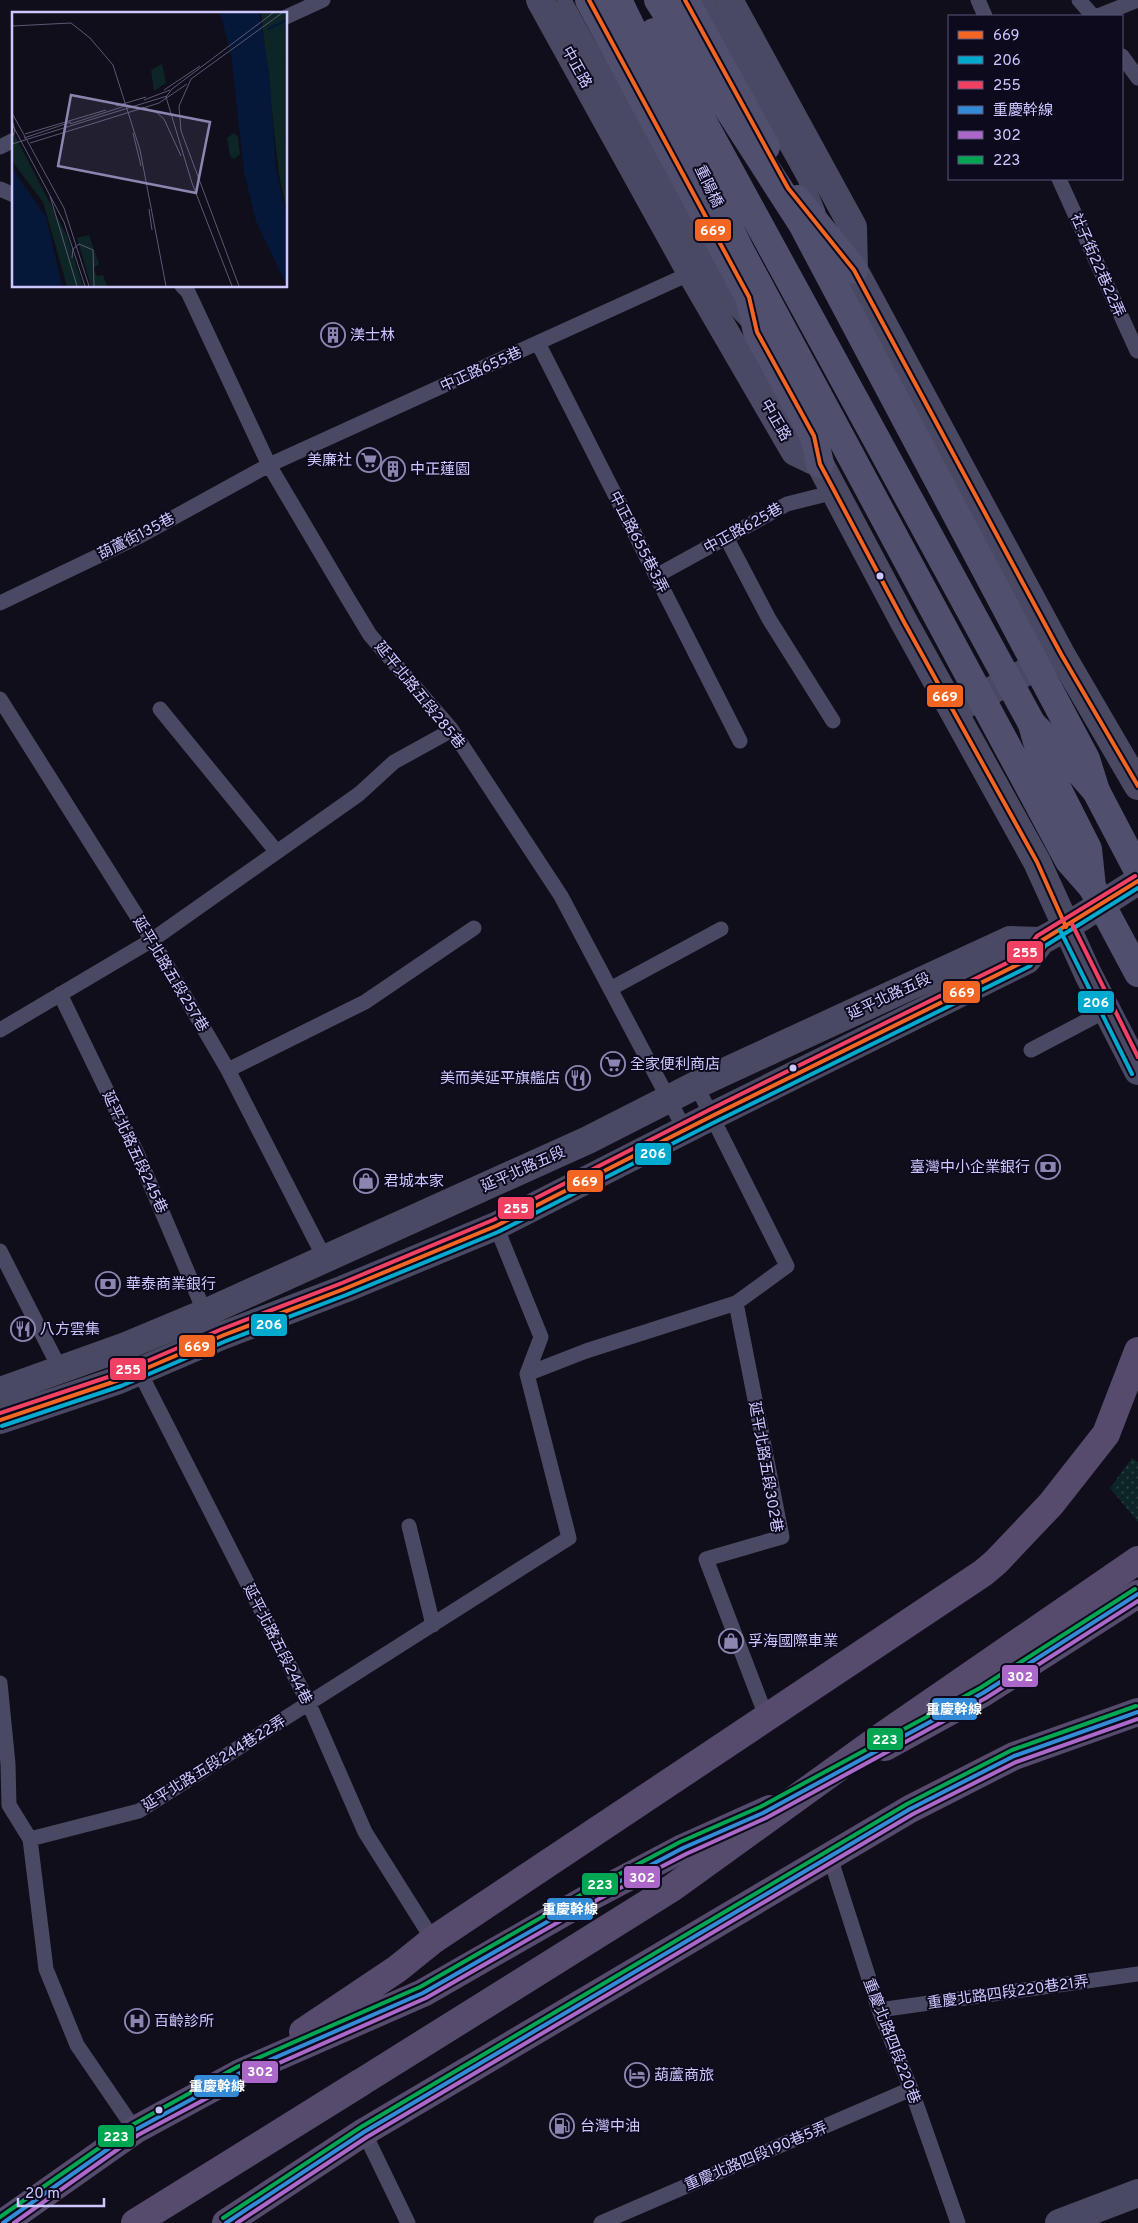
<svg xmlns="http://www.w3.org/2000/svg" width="1138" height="2223" viewBox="0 0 1138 2223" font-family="Overpass,'Noto Sans TC',sans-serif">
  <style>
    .grass { fill: url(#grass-dots) }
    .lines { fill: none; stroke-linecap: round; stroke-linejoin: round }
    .service { stroke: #4a4963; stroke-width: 15 }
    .minor { stroke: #4a4963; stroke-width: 28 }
    .tertiary { stroke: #4a4963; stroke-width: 28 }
    .secondary { stroke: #504f6e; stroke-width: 28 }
    .primary { stroke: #574b6d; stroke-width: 28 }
    .secondary-bridge { stroke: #504f6e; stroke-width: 28 }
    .primary-bridge { stroke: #574b6d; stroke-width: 28 }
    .bus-1-casing { stroke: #0d0a1e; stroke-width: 8 }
    .bus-2-casing { stroke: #0d0a1e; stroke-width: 8 }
    .bus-3-casing { stroke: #0d0a1e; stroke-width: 8 }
    .bus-4-casing { stroke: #0d0a1e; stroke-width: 8 }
    .bus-5-casing { stroke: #0d0a1e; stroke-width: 8 }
    .bus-6-casing { stroke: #0d0a1e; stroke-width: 8 }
    .bus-1 { stroke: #f26522; stroke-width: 4 }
    .bus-2 { stroke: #00a9ce; stroke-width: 4 }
    .bus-3 { stroke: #f24062; stroke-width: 4 }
    .bus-4 { stroke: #338bd7; stroke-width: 4 }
    .bus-5 { stroke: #ac68c9; stroke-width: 4 }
    .bus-6 { stroke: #00a651; stroke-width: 4 }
    .bus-dot { fill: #cdc7ff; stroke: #0d0a1e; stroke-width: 2 }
    .labels { text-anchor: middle; stroke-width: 4; stroke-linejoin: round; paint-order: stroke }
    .street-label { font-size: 15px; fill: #cdc7ff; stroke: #0d0a1e }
    .poi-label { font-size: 15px; fill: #cdc7ff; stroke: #0d0a1e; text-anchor: start }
    .inset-river { fill: none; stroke: #06183a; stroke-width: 2.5 }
    .inset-road { fill: none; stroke: #5c5876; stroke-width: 1 }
    .view { fill: #8b86af; fill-opacity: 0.15; stroke: #8b86af; stroke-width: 2.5 }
    .inset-edge { fill: none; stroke: #cdc7ff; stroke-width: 2.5 }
    .line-badge { stroke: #0d0a1e; stroke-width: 2 }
    .badge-label { font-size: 14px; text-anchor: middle; font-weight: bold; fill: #fff }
  </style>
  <defs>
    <pattern id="grass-dots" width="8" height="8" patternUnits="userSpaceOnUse" patternTransform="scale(1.25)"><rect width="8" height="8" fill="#0d2525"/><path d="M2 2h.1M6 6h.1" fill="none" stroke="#2f4346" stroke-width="1.8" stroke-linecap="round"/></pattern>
  </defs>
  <rect width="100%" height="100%" fill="#100e1a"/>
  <path class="grass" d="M1132,1458L1138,1462V1522L1110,1488Z"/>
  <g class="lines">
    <path class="service" d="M564,0L733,306L751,325
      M706,0L805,179L818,212
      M978,0L985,16
      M1079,0L1093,16
      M1098,16L1138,0
      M286,17L323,0
      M1122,56L1138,78
      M0,147L14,140
      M1059,179L1137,351
      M0,189L14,195
      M182,286L188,292L269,465L347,597L370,635L452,730L561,896L685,1130
      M538,343L740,741
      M726,537L769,619L833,721
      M656,576L787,504L835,492
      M0,603L140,536L269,465L691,273
      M0,699L152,940L228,1070L325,1259
      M160,709L276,851
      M610,989L721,929
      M60,994L137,1153L205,1313
      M0,1030L152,940L359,794L394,762L452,730
      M1031,1050L1107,1010
      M228,1070L365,1002L474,928
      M0,1251L60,1369
      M736,1303L782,1537L706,1559L766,1716
      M136,1365L309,1704L365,1832L433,1940
      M527,1374L586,1351L736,1303L787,1266L696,1085
      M409,1526L433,1625
      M0,1683L8,1764L9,1805L30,1839L46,1969L77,2045L135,2130
      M30,1839L139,1811L569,1538L527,1374L541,1337L496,1226
      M830,1857L879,2010L911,2089L958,2223
      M879,2010L1138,1974
      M364,2132L408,2223
      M601,2223L911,2089"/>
    <path class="minor" d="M1059,2223L1138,2193"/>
    <path class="tertiary" d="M540,0L691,273L795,452L820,464L904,622L1037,862L1088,974L1138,1071
      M729,0L853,227L854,270L1061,654L1138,786
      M959,708L1058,655
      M0,1391L126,1346L205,1313L588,1140L696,1085L1010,940L1041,941
      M0,1420L119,1380L224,1335L344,1289L496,1226L712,1116L1027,960L1041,941L1066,927L1138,881"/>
    <path class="secondary" d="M589,0L749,297L757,332L814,436L820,464
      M685,0L766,147
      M797,199L854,270
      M1032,724L1070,761L1096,791L1138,871
      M1033,728L1041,756L1088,849L1092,887"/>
    <path class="primary" d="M885,1747L983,1693L1138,1594
      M303,2032L397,1969L433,1940L983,1573L996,1562L1051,1504L1106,1434L1138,1351
      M3,2223L135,2130L240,2073L423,1993L594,1895L683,1848L770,1809
      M135,2223L360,2083
      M226,2223L364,2132L910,1809L1014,1756L1138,1712"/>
    <path class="secondary-bridge" d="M618,0L741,252L1069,861L1092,887L1138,973
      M658,0L802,224L1086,759L1096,791
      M654,32L1032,724"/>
    <path class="primary-bridge" d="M360,2083L672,1888L878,1739L1138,1560"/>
    <defs>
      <path id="bus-1" d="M589,0L749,297L757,332L814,436L820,464L904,622L1037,862L1066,927
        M685,0L788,188L854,270L1061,654L1138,786
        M0,1420L119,1380L224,1335L344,1289L496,1226L712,1116L1027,960L1041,941L1138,881"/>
      <path id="bus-2" d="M1060,930L1132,1074
        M2,1426L121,1386L226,1341L346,1295L498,1232L715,1122L1030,966L1045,946L1138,888"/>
      <path id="bus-3" d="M1072,924L1138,1057
        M0,1413L117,1374L222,1329L342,1283L493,1220L709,1110L1023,955L1037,936L1135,876"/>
      <path id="bus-4" d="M3,2223L135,2130L240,2073L423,1993L594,1895L683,1848L763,1813L983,1693L1138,1594
        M226,2223L364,2132L910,1809L1014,1756L1138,1712"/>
      <path id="bus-5" d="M14,2223L138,2135L243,2079L426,1998L597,1900L686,1854L766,1818L986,1698L1138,1601
        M237,2223L367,2137L913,1814L1016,1762L1138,1719"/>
      <path id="bus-6" d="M0,2217L132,2125L237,2067L420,1987L591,1889L680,1842L760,1807L980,1688L1135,1589
        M223,2218L361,2127L907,1804L1012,1750L1136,1706"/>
    </defs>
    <use href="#bus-1" class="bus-1-casing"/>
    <use href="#bus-2" class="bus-2-casing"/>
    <use href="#bus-3" class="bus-3-casing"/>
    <use href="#bus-4" class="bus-4-casing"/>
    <use href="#bus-5" class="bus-5-casing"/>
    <use href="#bus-6" class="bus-6-casing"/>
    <use href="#bus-1" class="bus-1"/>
    <use href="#bus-2" class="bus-2"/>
    <use href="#bus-3" class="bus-3"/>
    <use href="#bus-4" class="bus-4"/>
    <use href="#bus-5" class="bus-5"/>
    <use href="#bus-6" class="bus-6"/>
  </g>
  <defs>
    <symbol id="building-ring" viewBox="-11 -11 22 22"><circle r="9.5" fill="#0d0a1e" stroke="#8b86af" stroke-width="1.5"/><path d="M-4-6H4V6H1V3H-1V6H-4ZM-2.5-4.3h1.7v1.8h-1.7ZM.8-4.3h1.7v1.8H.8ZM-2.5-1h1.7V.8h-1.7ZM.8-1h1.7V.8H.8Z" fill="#8b86af"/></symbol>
    <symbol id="supermarket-ring" viewBox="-11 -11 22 22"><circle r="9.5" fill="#0d0a1e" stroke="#8b86af" stroke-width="1.5"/><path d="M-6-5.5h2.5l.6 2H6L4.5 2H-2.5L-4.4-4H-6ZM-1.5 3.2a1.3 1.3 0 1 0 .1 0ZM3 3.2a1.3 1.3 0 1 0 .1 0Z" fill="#8b86af"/></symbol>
    <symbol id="restaurant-ring" viewBox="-11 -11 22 22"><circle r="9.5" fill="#0d0a1e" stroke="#8b86af" stroke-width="1.5"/><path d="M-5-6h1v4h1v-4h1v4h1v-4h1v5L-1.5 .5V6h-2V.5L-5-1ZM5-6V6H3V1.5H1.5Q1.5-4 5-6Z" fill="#8b86af"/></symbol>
    <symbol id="bank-ring" viewBox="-11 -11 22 22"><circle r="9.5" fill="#0d0a1e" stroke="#8b86af" stroke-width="1.5"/><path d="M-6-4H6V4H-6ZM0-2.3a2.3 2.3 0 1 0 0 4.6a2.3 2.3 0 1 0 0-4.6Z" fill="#8b86af"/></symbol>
    <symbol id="shop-ring" viewBox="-11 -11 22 22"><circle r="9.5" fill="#0d0a1e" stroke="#8b86af" stroke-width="1.5"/><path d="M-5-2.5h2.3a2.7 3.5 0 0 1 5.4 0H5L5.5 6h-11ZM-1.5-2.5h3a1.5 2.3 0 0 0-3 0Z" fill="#8b86af"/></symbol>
    <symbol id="hospital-ring" viewBox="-11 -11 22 22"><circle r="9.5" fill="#0d0a1e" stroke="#8b86af" stroke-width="1.5"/><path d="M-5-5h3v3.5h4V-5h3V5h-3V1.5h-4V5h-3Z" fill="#8b86af"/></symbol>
    <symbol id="hotel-ring" viewBox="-11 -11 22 22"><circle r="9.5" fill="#0d0a1e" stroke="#8b86af" stroke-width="1.5"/><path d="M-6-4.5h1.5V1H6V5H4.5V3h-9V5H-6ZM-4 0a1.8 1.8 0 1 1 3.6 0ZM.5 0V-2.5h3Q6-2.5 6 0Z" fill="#8b86af"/></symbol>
    <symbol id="fuel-ring" viewBox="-11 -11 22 22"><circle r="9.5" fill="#0d0a1e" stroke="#8b86af" stroke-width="1.5"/><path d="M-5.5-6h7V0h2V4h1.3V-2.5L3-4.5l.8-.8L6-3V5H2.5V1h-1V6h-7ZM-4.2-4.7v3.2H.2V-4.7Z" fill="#8b86af"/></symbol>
  </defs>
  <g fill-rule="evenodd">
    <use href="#building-ring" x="319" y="321" width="28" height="28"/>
    <use href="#supermarket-ring" x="355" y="446" width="28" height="28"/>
    <use href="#building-ring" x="379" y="455" width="28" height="28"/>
    <use href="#supermarket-ring" x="599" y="1050" width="28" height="28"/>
    <use href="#restaurant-ring" x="564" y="1064" width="28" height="28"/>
    <use href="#bank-ring" x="1034" y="1153" width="28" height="28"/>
    <use href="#shop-ring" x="352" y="1167" width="28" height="28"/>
    <use href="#bank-ring" x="94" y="1270" width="28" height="28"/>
    <use href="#restaurant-ring" x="9" y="1315" width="28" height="28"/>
    <use href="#shop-ring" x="717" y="1627" width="28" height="28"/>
    <use href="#hospital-ring" x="123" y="2007" width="28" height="28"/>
    <use href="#hotel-ring" x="623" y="2061" width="28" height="28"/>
    <use href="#fuel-ring" x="548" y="2112" width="28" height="28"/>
  </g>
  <g class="bus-dot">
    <circle cx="880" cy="576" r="4.5"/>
    <circle cx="793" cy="1068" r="4.5"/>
    <circle cx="159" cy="2110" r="4.5"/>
  </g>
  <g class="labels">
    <g class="street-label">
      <text transform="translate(577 67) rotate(61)" y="5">中正路</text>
      <text transform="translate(709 186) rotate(64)" y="5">重陽橋</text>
      <text transform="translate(1098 265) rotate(66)" y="5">社子街22巷22弄</text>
      <text transform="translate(481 369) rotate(-24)" y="5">中正路655巷</text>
      <text transform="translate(776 420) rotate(60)" y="5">中正路</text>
      <text transform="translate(743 528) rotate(-29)" y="5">中正路625巷</text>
      <text transform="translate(136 536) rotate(-27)" y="5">葫蘆街135巷</text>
      <text transform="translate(639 542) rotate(63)" y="5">中正路655巷3弄</text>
      <text transform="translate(420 695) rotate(51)" y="5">延平北路五段285巷</text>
      <text transform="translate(171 974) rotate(59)" y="5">延平北路五段257巷</text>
      <text transform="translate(889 996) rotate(-25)" y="5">延平北路五段</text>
      <text transform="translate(135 1152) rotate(65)" y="5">延平北路五段245巷</text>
      <text transform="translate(523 1169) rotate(-24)" y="5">延平北路五段</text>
      <text transform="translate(766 1467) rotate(80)" y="5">延平北路五段302巷</text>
      <text transform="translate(278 1644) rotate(63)" y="5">延平北路五段244巷</text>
      <text transform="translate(214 1763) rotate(-32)" y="5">延平北路五段244巷22弄</text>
      <text transform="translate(1008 1992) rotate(-8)" y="5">重慶北路四段220巷21弄</text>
      <text transform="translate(892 2041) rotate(69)" y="5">重慶北路四段220巷</text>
      <text transform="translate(756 2156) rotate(-23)" y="5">重慶北路四段190巷5弄</text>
    </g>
    <g class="poi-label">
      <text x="350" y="340">渼士林</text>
      <text x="352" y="465" text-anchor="end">美廉社</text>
      <text x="410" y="474">中正蓮園</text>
      <text x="630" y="1069">全家便利商店</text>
      <text x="560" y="1083" text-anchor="end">美而美延平旗艦店</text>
      <text x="1030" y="1172" text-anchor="end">臺灣中小企業銀行</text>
      <text x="384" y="1186">君城本家</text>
      <text x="126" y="1289">華泰商業銀行</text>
      <text x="40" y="1334">八方雲集</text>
      <text x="748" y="1646">孚海國際車業</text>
      <text x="154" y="2026">百齡診所</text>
      <text x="654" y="2080">葫蘆商旅</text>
      <text x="580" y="2131">台灣中油</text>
    </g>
  </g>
  <g transform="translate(12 12)">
    <rect width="275" height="275" fill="#100e1a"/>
    <path d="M249,1H275V201L267,163ZM150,52L154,71L142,79L139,58ZM0,118L55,224L71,274H55L31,190L0,149ZM77,223L87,252L81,257L85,264L91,263L95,274H79L65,226Z" fill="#0d2525"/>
    <path d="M275,17V46L261,48L257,19ZM275,51V80L264,82L261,53ZM222,121L226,125L228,142L222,147L218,144L215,126ZM275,125V159H273L268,126Z" fill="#0d2525"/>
    <path d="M208,1H247L257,59L264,157L275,205V274L244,209L232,160L219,42ZM0,156L34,205L50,274H0Z" fill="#06183a"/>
    <path class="inset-river" d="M256,17L273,9"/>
    <path class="inset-road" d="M0,14L59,11L78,26L101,53L128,138L154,274M152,78L188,54M132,88L158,78M104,94L134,85M130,95L144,100L152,107L169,144M0,101L52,196L77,274M0,108L3,119L0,126M0,112L52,210L73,274M58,112L116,93M121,121L129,154M13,122L94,98M12,126L59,110M18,131L147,91L175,72M0,132L155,84M38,184L65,274M137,197L140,218M60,246L61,237L67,232L81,238L82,274M220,274L180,171L154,85L160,77L261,1M227,274L169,119L167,94L179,67L270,1"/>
    <path class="view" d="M59,83L198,110L184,181L46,154Z"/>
    <rect width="275" height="275" class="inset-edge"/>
  </g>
  <g class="line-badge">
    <rect x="694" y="218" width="38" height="24" rx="5" fill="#f26522"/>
    <rect x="926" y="684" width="38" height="24" rx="5" fill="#f26522"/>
    <rect x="1006" y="940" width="38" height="24" rx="5" fill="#f24062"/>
    <rect x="942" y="980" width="39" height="24" rx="5" fill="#f26522"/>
    <rect x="1077" y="990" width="38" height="24" rx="5" fill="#00a9ce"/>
    <rect x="634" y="1142" width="38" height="24" rx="5" fill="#00a9ce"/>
    <rect x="566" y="1169" width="38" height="24" rx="5" fill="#f26522"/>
    <rect x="497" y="1196" width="38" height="24" rx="5" fill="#f24062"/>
    <rect x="250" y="1313" width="38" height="24" rx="5" fill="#00a9ce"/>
    <rect x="178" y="1334" width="38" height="24" rx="5" fill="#f26522"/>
    <rect x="109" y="1357" width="38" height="24" rx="5" fill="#f24062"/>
    <rect x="1001" y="1664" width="38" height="24" rx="5" fill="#ac68c9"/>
    <rect x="931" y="1697" width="47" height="24" rx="5" fill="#338bd7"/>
    <rect x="866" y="1727" width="38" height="24" rx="5" fill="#00a651"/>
    <rect x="623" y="1865" width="38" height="24" rx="5" fill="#ac68c9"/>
    <rect x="581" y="1872" width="38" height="24" rx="5" fill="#00a651"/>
    <rect x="546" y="1897" width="48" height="24" rx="5" fill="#338bd7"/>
    <rect x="241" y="2060" width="38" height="24" rx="5" fill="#ac68c9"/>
    <rect x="193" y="2074" width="47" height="24" rx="5" fill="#338bd7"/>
    <rect x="97" y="2124" width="38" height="24" rx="5" fill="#00a651"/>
  </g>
  <g class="badge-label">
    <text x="713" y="235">669</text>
    <text x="945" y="701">669</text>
    <text x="1025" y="957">255</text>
    <text x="962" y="997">669</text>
    <text x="1096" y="1007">206</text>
    <text x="653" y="1158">206</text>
    <text x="585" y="1186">669</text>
    <text x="516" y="1213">255</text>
    <text x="269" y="1329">206</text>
    <text x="197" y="1351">669</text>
    <text x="128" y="1374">255</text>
    <text x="1020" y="1681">302</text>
    <text x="954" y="1714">重慶幹線</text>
    <text x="885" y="1744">223</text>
    <text x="642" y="1882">302</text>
    <text x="600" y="1889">223</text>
    <text x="570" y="1914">重慶幹線</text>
    <text x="260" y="2076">302</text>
    <text x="217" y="2091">重慶幹線</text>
    <text x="116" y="2141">223</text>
  </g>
  <rect x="948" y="15" width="175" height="165" fill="#0d0a1e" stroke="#5a5678"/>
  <rect x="958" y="31" width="25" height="8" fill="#f26522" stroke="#5a5678"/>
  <text x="993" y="40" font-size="15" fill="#cdc7ff">669</text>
  <rect x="958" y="56" width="25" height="8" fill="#00a9ce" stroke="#5a5678"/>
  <text x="993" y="65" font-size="15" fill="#cdc7ff">206</text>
  <rect x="958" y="81" width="25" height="8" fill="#f24062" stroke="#5a5678"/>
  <text x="993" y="90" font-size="15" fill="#cdc7ff">255</text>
  <rect x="958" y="106" width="25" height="8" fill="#338bd7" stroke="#5a5678"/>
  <text x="993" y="115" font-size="15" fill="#cdc7ff">重慶幹線</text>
  <rect x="958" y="131" width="25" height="8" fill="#ac68c9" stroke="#5a5678"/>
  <text x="993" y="140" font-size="15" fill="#cdc7ff">302</text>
  <rect x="958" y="156" width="25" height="8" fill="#00a651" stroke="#5a5678"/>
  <text x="993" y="165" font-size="15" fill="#cdc7ff">223</text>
  <path d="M18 2198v8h86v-8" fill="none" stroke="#cdc7ff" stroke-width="2.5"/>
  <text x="25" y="2198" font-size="15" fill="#cdc7ff" stroke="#0d0a1e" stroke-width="4" paint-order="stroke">20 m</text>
</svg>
